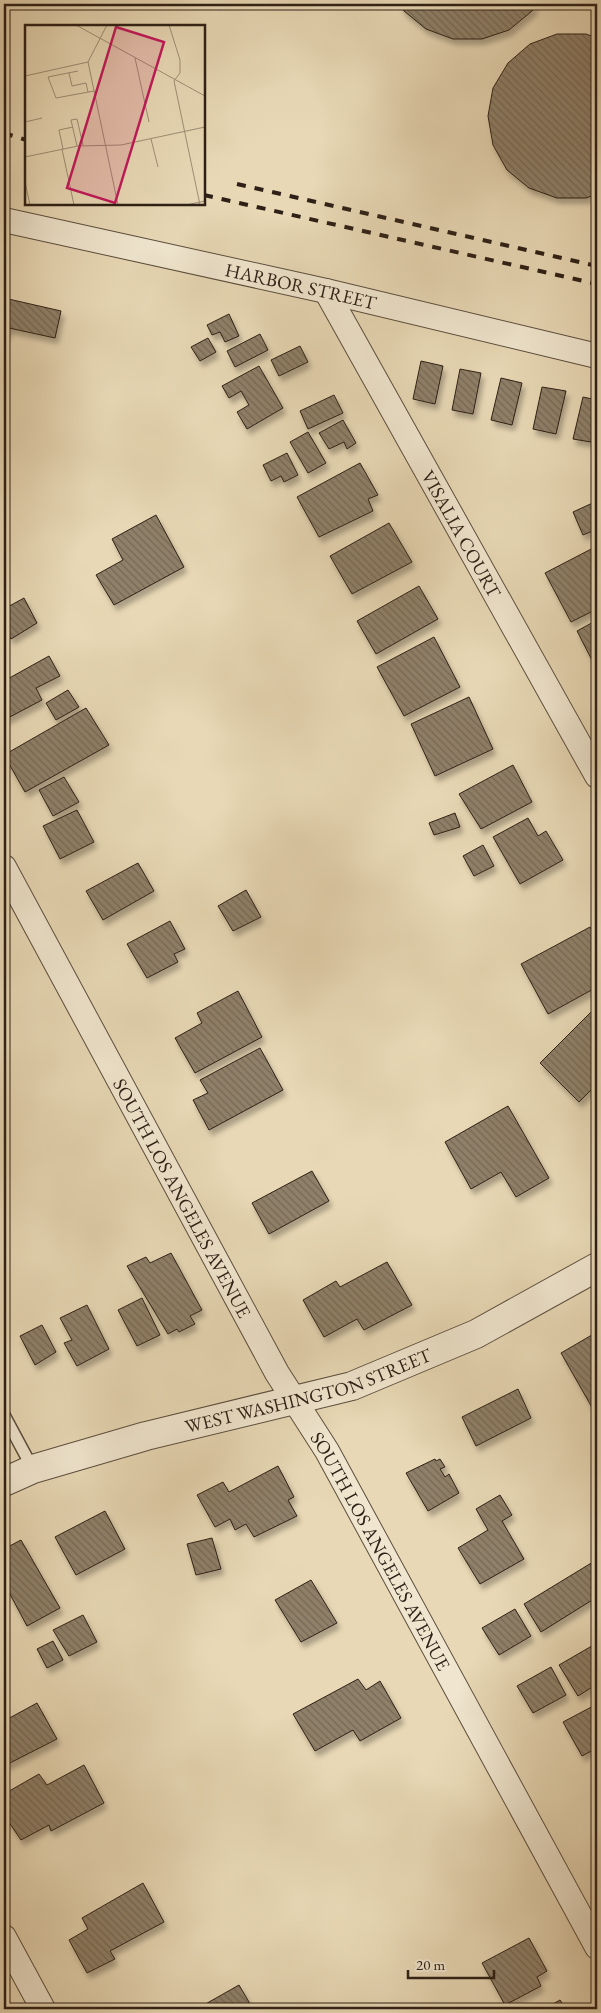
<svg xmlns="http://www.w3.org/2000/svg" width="601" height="2013" viewBox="0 0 601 2013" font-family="'EB Garamond',serif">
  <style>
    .building { fill: url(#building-back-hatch); stroke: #2e2016; filter: url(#shadow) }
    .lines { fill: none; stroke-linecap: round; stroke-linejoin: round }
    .service-casing { stroke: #5c4e3e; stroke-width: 14 }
    .minor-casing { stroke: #5c4e3e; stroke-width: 26 }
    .tertiary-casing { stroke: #5c4e3e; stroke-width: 30 }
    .service { stroke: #f0e6cf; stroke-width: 11 }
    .minor { stroke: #f0e6cf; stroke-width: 24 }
    .tertiary { stroke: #f0e6cf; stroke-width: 28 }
    .rail { stroke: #2e2016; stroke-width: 4; stroke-dasharray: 9 9; stroke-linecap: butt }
    .labels { text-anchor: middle; stroke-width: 4; stroke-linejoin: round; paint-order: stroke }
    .street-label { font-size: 19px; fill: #2e2016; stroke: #f0e6cf }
    .inset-road { fill: none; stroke: #9e8e75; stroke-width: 1 }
    .view { fill: #c2185b; fill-opacity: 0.15; stroke: #c2185b; stroke-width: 2.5 }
    .inset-edge { fill: none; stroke: #2e2016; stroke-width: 2.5 }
  </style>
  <defs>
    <pattern id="building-back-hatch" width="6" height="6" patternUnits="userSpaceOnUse" patternTransform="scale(1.25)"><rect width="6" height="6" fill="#8f8069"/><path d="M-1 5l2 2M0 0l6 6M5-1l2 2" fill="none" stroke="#756855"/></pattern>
    <filter id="shadow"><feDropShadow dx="3" dy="5.5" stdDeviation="2.5" flood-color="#0004"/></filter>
  </defs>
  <rect width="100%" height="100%" fill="#e8d8b5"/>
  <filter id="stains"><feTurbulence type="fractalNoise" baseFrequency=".004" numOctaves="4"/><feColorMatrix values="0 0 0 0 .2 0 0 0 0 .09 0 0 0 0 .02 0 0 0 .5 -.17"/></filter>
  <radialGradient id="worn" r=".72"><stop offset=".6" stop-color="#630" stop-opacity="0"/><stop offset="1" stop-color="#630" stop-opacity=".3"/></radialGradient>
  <path class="building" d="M400,4H536L532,11L509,30L482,39H453L426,29L404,11Z
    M557,34H586L597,38V194L586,198H557L529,188L507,170L493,145L488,116L493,88L508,63L530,44Z
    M4,298L61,311L55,338L9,328L7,334L4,333Z
    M229,314L239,336L225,342L220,332L212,335L207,325Z
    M260,334L268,350L235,367L227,351Z
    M208,338L216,352L200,361L191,347Z
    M300,346L308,362L279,376L271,360Z
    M421,361L443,366L435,404L413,399Z
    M259,366L283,408L247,429L237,412L249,405L241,391L229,398L222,386Z
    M460,369L481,373L473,414L452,410Z
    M501,378L522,383L512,425L491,420Z
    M542,387L566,391L556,434L533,429Z
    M334,395L343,413L308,429L300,411Z
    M583,397L597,400V443L573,439Z
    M343,420L356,443L347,449L344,442L329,449L319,433Z
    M308,432L326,463L308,473L290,442Z
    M287,453L298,475L284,482L281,476L271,481L263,465Z
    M360,463L378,495L368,499L373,511L319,537L297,497Z
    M597,501V529L583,535L573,512Z
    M156,515L184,567L114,605L96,575L123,560L112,539Z
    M389,523L412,562L352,594L330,556Z
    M597,546V609L571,622L545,573Z
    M419,586L438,619L376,654L357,621Z
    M24,598L37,623L11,639L4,626V609Z
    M597,620V670L577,631Z
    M434,637L460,687L404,716L377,667Z
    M49,656L60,676L36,688L42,700L4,720V681Z
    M68,690L79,707L56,720L46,703Z
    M469,697L493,749L435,776L411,724Z
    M86,708L109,745L25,792L4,755Z
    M513,765L532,802L481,829L459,794Z
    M64,777L79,802L53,816L39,790Z
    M77,810L94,842L60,859L43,826Z
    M455,813L460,827L434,835L429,823Z
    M528,818L538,836L546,831L563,860L520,884L493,837Z
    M483,845L494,866L474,876L463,856Z
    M138,863L154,891L103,920L86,891Z
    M246,890L261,917L233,931L218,906Z
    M170,921L185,949L174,954L178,962L147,978L127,944Z
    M590,927L597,940V987L548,1014L521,964Z
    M238,991L262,1037L195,1073L175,1038L202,1023L197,1013Z
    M595,1008L597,1010V1084L579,1102L540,1063Z
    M260,1048L283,1090L209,1130L193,1100L208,1093L200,1080Z
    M508,1106L549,1178L516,1197L501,1172L471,1189L445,1142Z
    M312,1171L329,1201L269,1234L252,1203Z
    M171,1253L202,1310L190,1316L195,1324L179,1332L177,1329L168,1334L127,1266L146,1257L150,1263Z
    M387,1262L412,1305L364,1330L357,1319L324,1337L303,1300L336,1281L340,1287Z
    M142,1298L160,1335L137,1346L118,1310Z
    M87,1305L109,1349L77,1366L64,1343L72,1340L60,1318Z
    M42,1325L56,1352L35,1365L20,1336Z
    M597,1332V1409L594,1411L561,1353Z
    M518,1389L531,1418L476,1446L462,1417Z
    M435,1459L436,1461L440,1459L445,1467L440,1469L445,1477L449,1474L459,1493L428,1511L406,1473Z
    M278,1466L294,1497L288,1500L297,1516L254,1537L246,1524L235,1530L230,1519L215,1527L197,1495L223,1482L229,1492Z
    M500,1495L512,1515L502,1521L524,1559L480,1584L458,1548L488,1530L476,1509Z
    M105,1511L125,1549L76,1575L55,1537Z
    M212,1538L221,1569L196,1575L187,1544Z
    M21,1540L60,1608L27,1626L4,1583V1559L8,1557L4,1549Z
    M593,1562L597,1569V1597L541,1632L524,1604Z
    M311,1580L337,1623L301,1642L275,1600Z
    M515,1609L531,1636L499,1655L482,1628Z
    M83,1615L97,1642L69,1656L53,1630Z
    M53,1641L63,1660L47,1668L37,1649Z
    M597,1643V1684L578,1696L559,1665Z
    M551,1667L566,1695L533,1713L517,1686Z
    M358,1679L366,1690L380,1681L401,1718L360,1741L353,1730L315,1751L293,1714Z
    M37,1703L57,1739L4,1766V1721Z
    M597,1704V1748L582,1756L563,1722Z
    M84,1765L104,1803L51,1831L49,1825L21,1840L4,1815V1794L39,1774L47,1785Z
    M143,1883L164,1922L110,1951L115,1959L87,1973L69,1940L88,1929L82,1918Z
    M529,1938L547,1971L537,1977L541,1986L505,2005L482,1963Z
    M239,1985L253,2009H202V2006Z
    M560,2000L566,2009H544Z"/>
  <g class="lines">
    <defs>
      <path id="service" d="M4,1415L33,1469"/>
      <g id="minor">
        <path id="s1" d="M4,220L326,291L597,356"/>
        <path id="s2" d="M326,291L597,776"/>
        <path id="s3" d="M4,867L277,1373L327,1451L597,1947"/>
        <path d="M4,1937L43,2009"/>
      </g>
      <g id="tertiary">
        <path id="s4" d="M4,1482L33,1469L146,1436L352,1386L476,1334L597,1267"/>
      </g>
    </defs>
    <use href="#service" class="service-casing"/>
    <use href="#minor" class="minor-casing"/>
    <use href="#tertiary" class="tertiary-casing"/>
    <use href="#service" class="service"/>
    <use href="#minor" class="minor"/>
    <use href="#tertiary" class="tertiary"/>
    <path class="rail" d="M4,133L26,140
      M237,184L597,266
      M204,195L597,284"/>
  </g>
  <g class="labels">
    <g class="street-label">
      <text dy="7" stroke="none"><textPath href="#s1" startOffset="304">HARBOR STREET</textPath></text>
      <text dy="7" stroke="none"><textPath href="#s2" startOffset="278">VISALIA COURT</textPath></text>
      <text dy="7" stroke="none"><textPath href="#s3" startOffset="376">SOUTH LOS ANGELES AVENUE</textPath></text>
      <text dy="7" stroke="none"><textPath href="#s4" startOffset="318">WEST WASHINGTON STREET</textPath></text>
      <text dy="7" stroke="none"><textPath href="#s3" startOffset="781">SOUTH LOS ANGELES AVENUE</textPath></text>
    </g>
  </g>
  <g transform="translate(25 25)">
    <rect width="180" height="180" fill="#e8d8b5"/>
    <path class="inset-road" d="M51,0L180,71M144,0L155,35V48L149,56L175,180M110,33L124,97M63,37L93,180M63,37L82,0M53,46L23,52L31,73L69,66M44,48L47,61L61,58L63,67M0,51L63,37M0,97L17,93M126,114L133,142M52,121L46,95L52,94L58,120M37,124L49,180M38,124L34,105L48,102M0,132L53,121L96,120L180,102M0,157L5,180M161,180L180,176"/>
    <path class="view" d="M91,2L139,17L90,178L42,163Z"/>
    <rect width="180" height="180" class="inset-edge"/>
  </g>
  <rect width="601" height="2013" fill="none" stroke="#e8d8b5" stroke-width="20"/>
  <rect x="5" y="5" width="591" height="2003" fill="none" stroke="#2e2016" stroke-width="2.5"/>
  <rect x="10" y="10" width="581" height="1993" fill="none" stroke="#2e2016"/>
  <path d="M408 1970v8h86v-8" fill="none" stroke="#2e2016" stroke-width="2.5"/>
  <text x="416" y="1970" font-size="15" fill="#2e2016" stroke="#f0e6cf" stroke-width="4" paint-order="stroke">20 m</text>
  <rect width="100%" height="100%" filter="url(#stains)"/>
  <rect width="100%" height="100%" fill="url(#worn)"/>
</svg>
